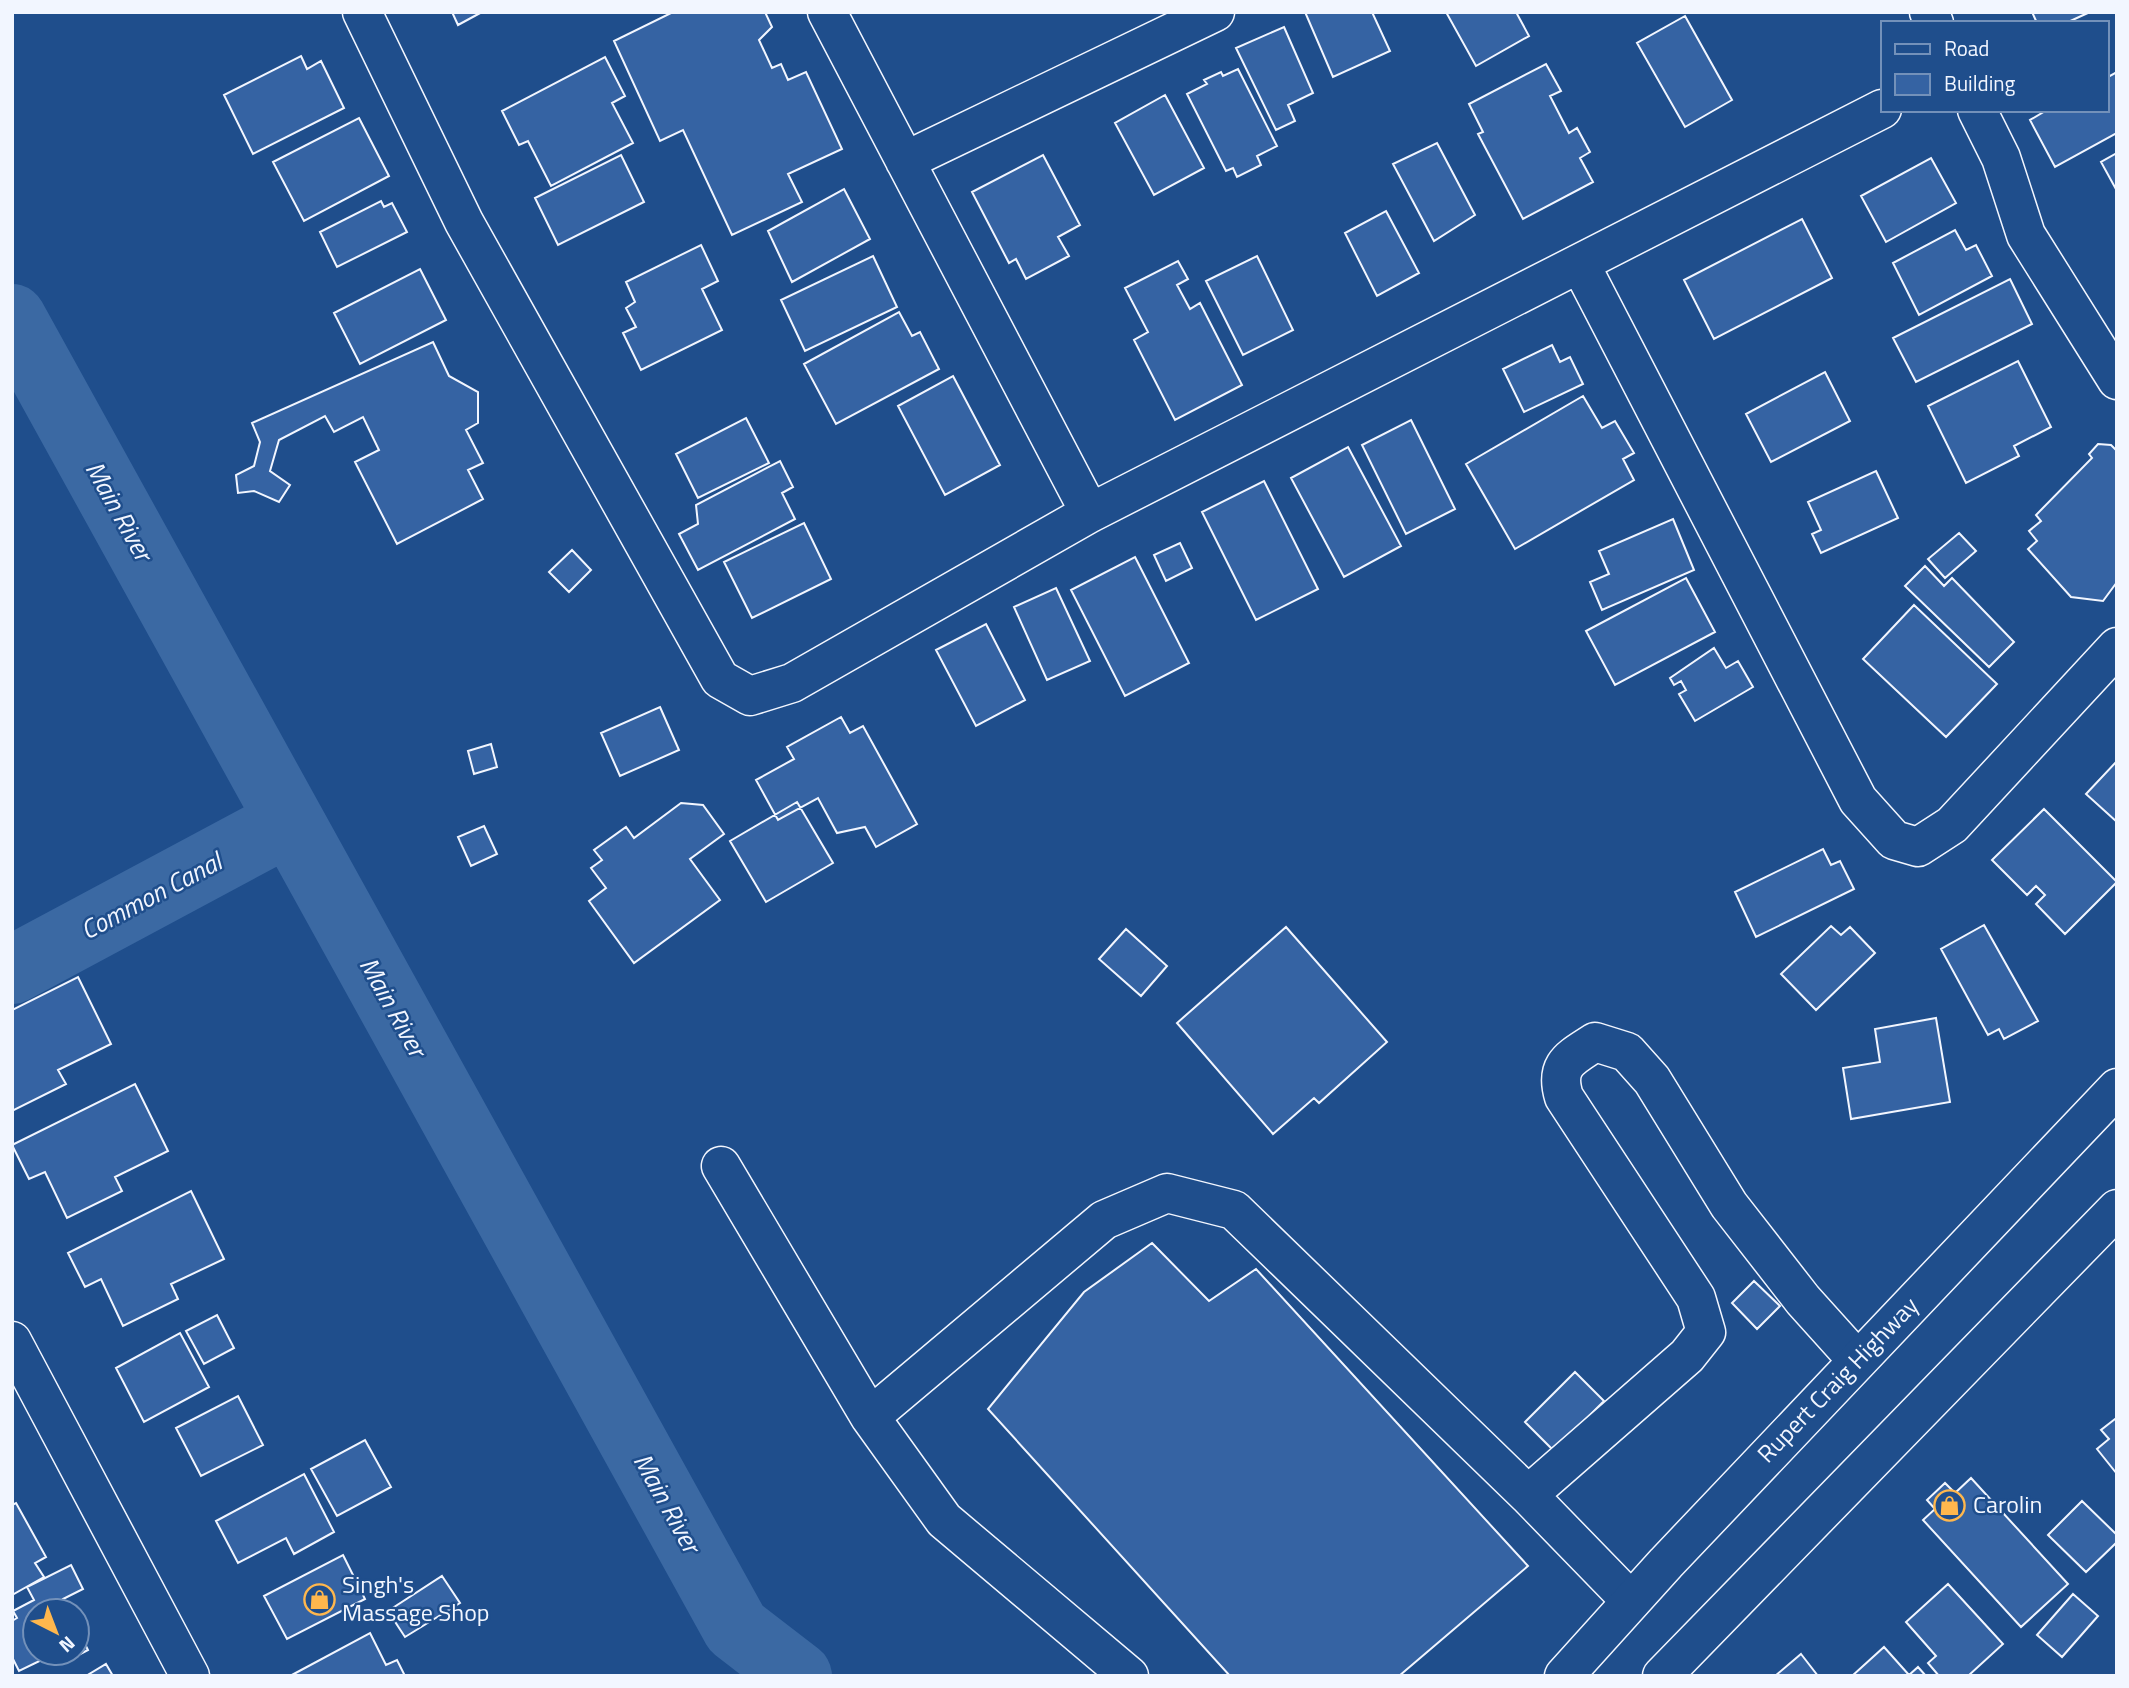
<svg xmlns="http://www.w3.org/2000/svg" width="2129" height="1688" viewBox="0 0 2129 1688" font-family="'Titillium Web',sans-serif">
  <style>
    .lines { fill: none; stroke-linecap: round; stroke-linejoin: round }
    .river { stroke: #3b69a3; stroke-width: 68 }
    .building { fill: #3563a3; stroke: #f2f6ff; stroke-width: 2 }
    .minor-casing { stroke: #f2f6ff; stroke-width: 41 }
    .major-casing { stroke: #f2f6ff; stroke-width: 41 }
    .minor { stroke: #1f4e8c; stroke-width: 38 }
    .major { stroke: #1f4e8c; stroke-width: 38 }
    .labels { text-anchor: middle; stroke-width: 5; stroke-linejoin: round; paint-order: stroke }
    .street-label { font-size: 24px; fill: #f2f6ff; stroke: #1f4e8c }
    .poi-label { font-size: 24px; fill: #f2f6ff; stroke: #1f4e8c; text-anchor: start }
    .water-label { font-size: 26px; font-style: italic; fill: #f2f6ff; stroke: #1f4e8c }
  </style>
  <rect width="100%" height="100%" fill="#1f4e8c"/>
  <g class="lines">
    <path class="river" d="M12,318L736,1628L798,1676
      M12,970L290,821"/>
  </g>
  <path class="building" d="M452,12H482L458,25Z
    M673,12H765L772,27L759,40L772,68L781,64L788,80L806,72L842,149L788,174L802,202L732,235L683,130L660,141L614,41Z
    M1305,12H1372L1390,51L1333,77Z
    M1446,12H1516L1529,36L1476,66Z
    M2032,12H2090L2066,23H2037Z
    M1685,16L1732,100L1685,127L1637,43Z
    M1284,27L1313,93L1288,105L1295,121L1276,130L1236,48Z
    M301,56L307,69L321,61L344,108L253,154L224,95Z
    M605,57L625,96L612,103L633,143L551,186L528,141L519,145L502,111Z
    M1546,64L1561,91L1550,96L1569,133L1577,128L1590,152L1580,158L1593,182L1523,219L1478,134L1483,132L1469,104Z
    M1238,69L1277,146L1257,156L1261,165L1237,177L1233,168L1226,171L1187,94L1207,84L1204,80L1221,72L1223,76Z
    M2117,72V133L2055,167L2030,120L2047,110H2106V78Z
    M1165,95L1204,168L1154,195L1115,123Z
    M359,118L389,176L304,221L273,162Z
    M1437,143L1475,215L1434,241L1393,164Z
    M2117,153V191L2101,162Z
    M621,155L644,202L558,245L535,198Z
    M1043,155L1080,225L1058,237L1069,256L1026,279L1016,259L1009,263L972,192Z
    M1931,158L1956,203L1886,242L1861,196Z
    M844,189L870,239L792,282L768,231Z
    M381,201L384,207L392,203L407,232L337,267L320,232Z
    M1386,211L1419,273L1377,296L1345,233Z
    M1802,219L1832,278L1714,339L1684,280Z
    M1955,230L1966,250L1976,245L1992,276L1919,315L1893,263Z
    M701,245L718,281L702,289L722,330L641,370L623,333L636,327L626,308L635,302L626,282Z
    M873,256L897,307L805,351L781,300Z
    M1257,256L1293,330L1243,355L1206,281Z
    M1178,261L1188,279L1177,285L1190,309L1200,303L1242,385L1175,420L1134,340L1148,332L1125,288Z
    M420,269L446,320L360,364L334,313Z
    M2010,279L2032,324L1916,382L1893,338Z
    M899,312L912,336L920,332L939,369L836,424L804,364Z
    M433,342L449,376L478,392V423L466,430L483,463L468,470L483,499L397,544L355,462L379,450L363,417L334,432L325,416L279,440L270,471L290,485L279,502L254,491L238,493L236,475L254,466L260,442L252,423Z
    M1552,345L1560,362L1570,357L1583,384L1524,412L1503,369Z
    M2018,361L2051,427L2014,446L2019,456L1966,483L1928,406Z
    M1825,372L1850,421L1771,462L1746,414Z
    M953,376L1000,465L945,495L898,406Z
    M1583,396L1602,428L1615,421L1634,453L1623,459L1634,480L1515,549L1466,464Z
    M746,418L769,463L698,498L676,454Z
    M1411,420L1455,509L1406,534L1362,445Z
    M2098,444L2111,445L2117,451V582L2103,601L2071,597L2028,549L2037,541L2029,531L2041,521L2036,515L2092,458L2089,454Z
    M1348,447L1401,546L1344,577L1291,478Z
    M780,461L793,487L782,493L795,519L698,570L679,534L698,524L696,505Z
    M1876,471L1898,518L1821,553L1812,534L1821,530L1808,502Z
    M1264,481L1318,589L1256,620L1202,512Z
    M1673,519L1694,570L1602,610L1590,582L1609,574L1599,551Z
    M804,523L831,579L752,618L724,562Z
    M1959,533L1976,551L1945,578L1928,559Z
    M1180,543L1192,568L1166,581L1154,555Z
    M572,550L591,570L569,592L549,572Z
    M1135,557L1189,663L1125,696L1071,590Z
    M1925,566L1944,586L1952,578L2014,642L1989,667L1905,586Z
    M1686,578L1715,632L1615,685L1586,631Z
    M1056,588L1090,661L1047,680L1014,607Z
    M1914,605L1997,684L1946,737L1863,659Z
    M986,624L1025,700L976,726L936,650Z
    M1714,648L1726,668L1738,661L1753,687L1695,721L1679,694L1686,690L1681,681L1674,685L1670,678Z
    M660,707L679,750L620,776L601,733Z
    M841,717L850,733L863,726L917,824L876,847L865,827L837,833L818,798L778,820L756,780L794,759L787,747Z
    M491,744L497,767L474,774L468,751Z
    M2117,761V822L2086,794Z
    M797,802L833,863L766,902L730,841Z
    M681,803L703,805L724,834L690,859L720,900L634,963L589,901L606,888L591,868L602,860L594,850L626,827L634,838Z
    M2044,809L2117,882L2065,934L2036,904L2045,895L2036,886L2027,895L1992,860Z
    M484,826L497,854L471,866L458,837Z
    M1823,849L1831,865L1840,861L1854,889L1756,937L1735,892Z
    M1984,925L2038,1021L2004,1039L1999,1029L1988,1035L1941,949Z
    M1831,926L1841,935L1850,927L1875,953L1816,1010L1781,974Z
    M1286,927L1387,1042L1319,1103L1314,1098L1273,1134L1177,1023Z
    M1126,929L1167,966L1141,996L1099,959Z
    M78,977L111,1044L58,1070L66,1084L12,1111V1010Z
    M1936,1018L1950,1102L1851,1119L1843,1068L1880,1062L1875,1029Z
    M135,1084L168,1151L115,1177L122,1191L67,1218L45,1172L29,1179L12,1145Z
    M191,1191L224,1259L171,1284L178,1299L123,1326L101,1279L85,1287L68,1253Z
    M1152,1243L1209,1301L1256,1269L1528,1566L1399,1676H1230L988,1409L1084,1292Z
    M1754,1281L1780,1306L1757,1329L1732,1303Z
    M217,1315L234,1348L204,1364L186,1331Z
    M180,1333L209,1387L144,1422L116,1368Z
    M1575,1372L1604,1401L1554,1451L1525,1422Z
    M238,1396L263,1445L201,1476L176,1428Z
    M2115,1419L2117,1421V1474L2097,1449L2109,1439L2101,1430Z
    M365,1440L391,1487L337,1516L311,1469Z
    M304,1474L334,1532L294,1554L286,1538L238,1563L216,1521Z
    M1971,1478L2068,1584L2021,1627L1923,1520L1935,1509L1927,1500L1945,1483L1955,1493Z
    M2082,1501L2117,1535V1542L2086,1572L2048,1535Z
    M16,1503L46,1557L35,1563L44,1577L12,1595V1505Z
    M343,1555L365,1599L287,1639L264,1596Z
    M71,1565L83,1589L63,1599L69,1611H35V1653H56L19,1671L12,1657V1621L17,1618L13,1611L34,1600L27,1587Z
    M442,1576L460,1603L405,1637L388,1611Z
    M1948,1584L2003,1644L1968,1676H1939L1928,1663L1936,1656L1906,1622Z
    M2073,1594L2098,1616L2062,1657L2037,1635Z
    M77,1628L88,1650L65,1662L61,1653H77Z
    M370,1633L386,1665L397,1660L405,1676H290Z
    M1884,1647L1909,1675L1918,1667L1926,1676H1852Z
    M1801,1654L1818,1676H1775Z
    M106,1664L113,1676H86Z"/>
  <g class="lines">
    <defs>
      <path id="minor" d="M362,12L464,222L720,679L750,696L792,683L1090,513L1882,109
        M827,12L1090,513
        M1929,12L1934,23
        M1977,110L2001,158L2026,235L2117,380
        M905,161L1215,12
        M1580,264L1858,800L1894,840L1918,847L1952,825L2117,647
        M721,1166L870,1417L944,1520L1129,1676
        M12,1341L190,1676
        M870,1417L1104,1220L1167,1193L1234,1210L1528,1495L1687,1356L1706,1332L1696,1298L1564,1097C1554,1064 1571,1058 1595,1042L1627,1052L1652,1080L1729,1205L1803,1300L1857,1360
        M1528,1495L1631,1601"/>
      <path id="major" d="M1564,1676L1666,1563L2117,1088
        M1662,1676L2117,1209"/>
    </defs>
    <use href="#minor" class="minor-casing"/>
    <use href="#major" class="major-casing"/>
    <use href="#minor" class="minor"/>
    <use href="#major" class="major"/>
  </g>
  <defs>
    <symbol id="shop-ring" viewBox="-11 -11 22 22"><circle r="9.5" fill="#1f4e8c" stroke="#ffb74d" stroke-width="1.5"/><path d="M-5-2.5h2.3a2.7 3.5 0 0 1 5.4 0H5L5.5 6h-11ZM-1.5-2.5h3a1.5 2.3 0 0 0-3 0Z" fill="#ffb74d"/></symbol>
  </defs>
  <g fill-rule="evenodd">
    <use href="#shop-ring" x="1932" y="1488" width="35" height="35"/>
    <use href="#shop-ring" x="302" y="1582" width="35" height="35"/>
  </g>
  <g class="labels">
    <g class="street-label">
      <text transform="translate(1838 1380) rotate(-46)" y="8">Rupert Craig Highway</text>
    </g>
    <g class="poi-label">
      <text x="1973" y="1513">Carolin</text>
      <text x="342" y="1593">Singh's<tspan x="342" dy="28">Massage Shop</tspan></text>
    </g>
    <g class="water-label">
      <text transform="translate(119 511) rotate(61)" y="9">Main River</text>
      <text transform="translate(151 896) rotate(-28)" y="9">Common Canal</text>
      <text transform="translate(393 1007) rotate(61)" y="9">Main River</text>
      <text transform="translate(667 1503) rotate(61)" y="9">Main River</text>
    </g>
  </g>
  <rect width="2129" height="1688" fill="none" stroke="#f2f6ff" stroke-width="28"/>
  <rect x="1881" y="21" width="228" height="91" fill="#1f4e8c" stroke="#7391ba" stroke-width="2"/>
  <rect x="1895" y="44" width="35" height="10" fill="#1f4e8c" stroke="#7391ba" stroke-width="2"/>
  <text x="1944" y="56" font-size="21" fill="#f2f6ff">Road</text>
  <rect x="1895" y="74" width="35" height="21" fill="#3563a3" stroke="#7391ba" stroke-width="2"/>
  <text x="1944" y="91" font-size="21" fill="#f2f6ff">Building</text>
  <g transform="translate(56 1632) rotate(138)"><circle r="33" fill="#1f4e8c" stroke="#7391ba" stroke-width="2"/>
  <path d="M0-5L12 26L0 18L-12 26Z" fill="#ffb74d"/>
  <text y="-10" font-size="19" font-weight="bold" text-anchor="middle" fill="#f2f6ff">N</text>
  </g>
</svg>
